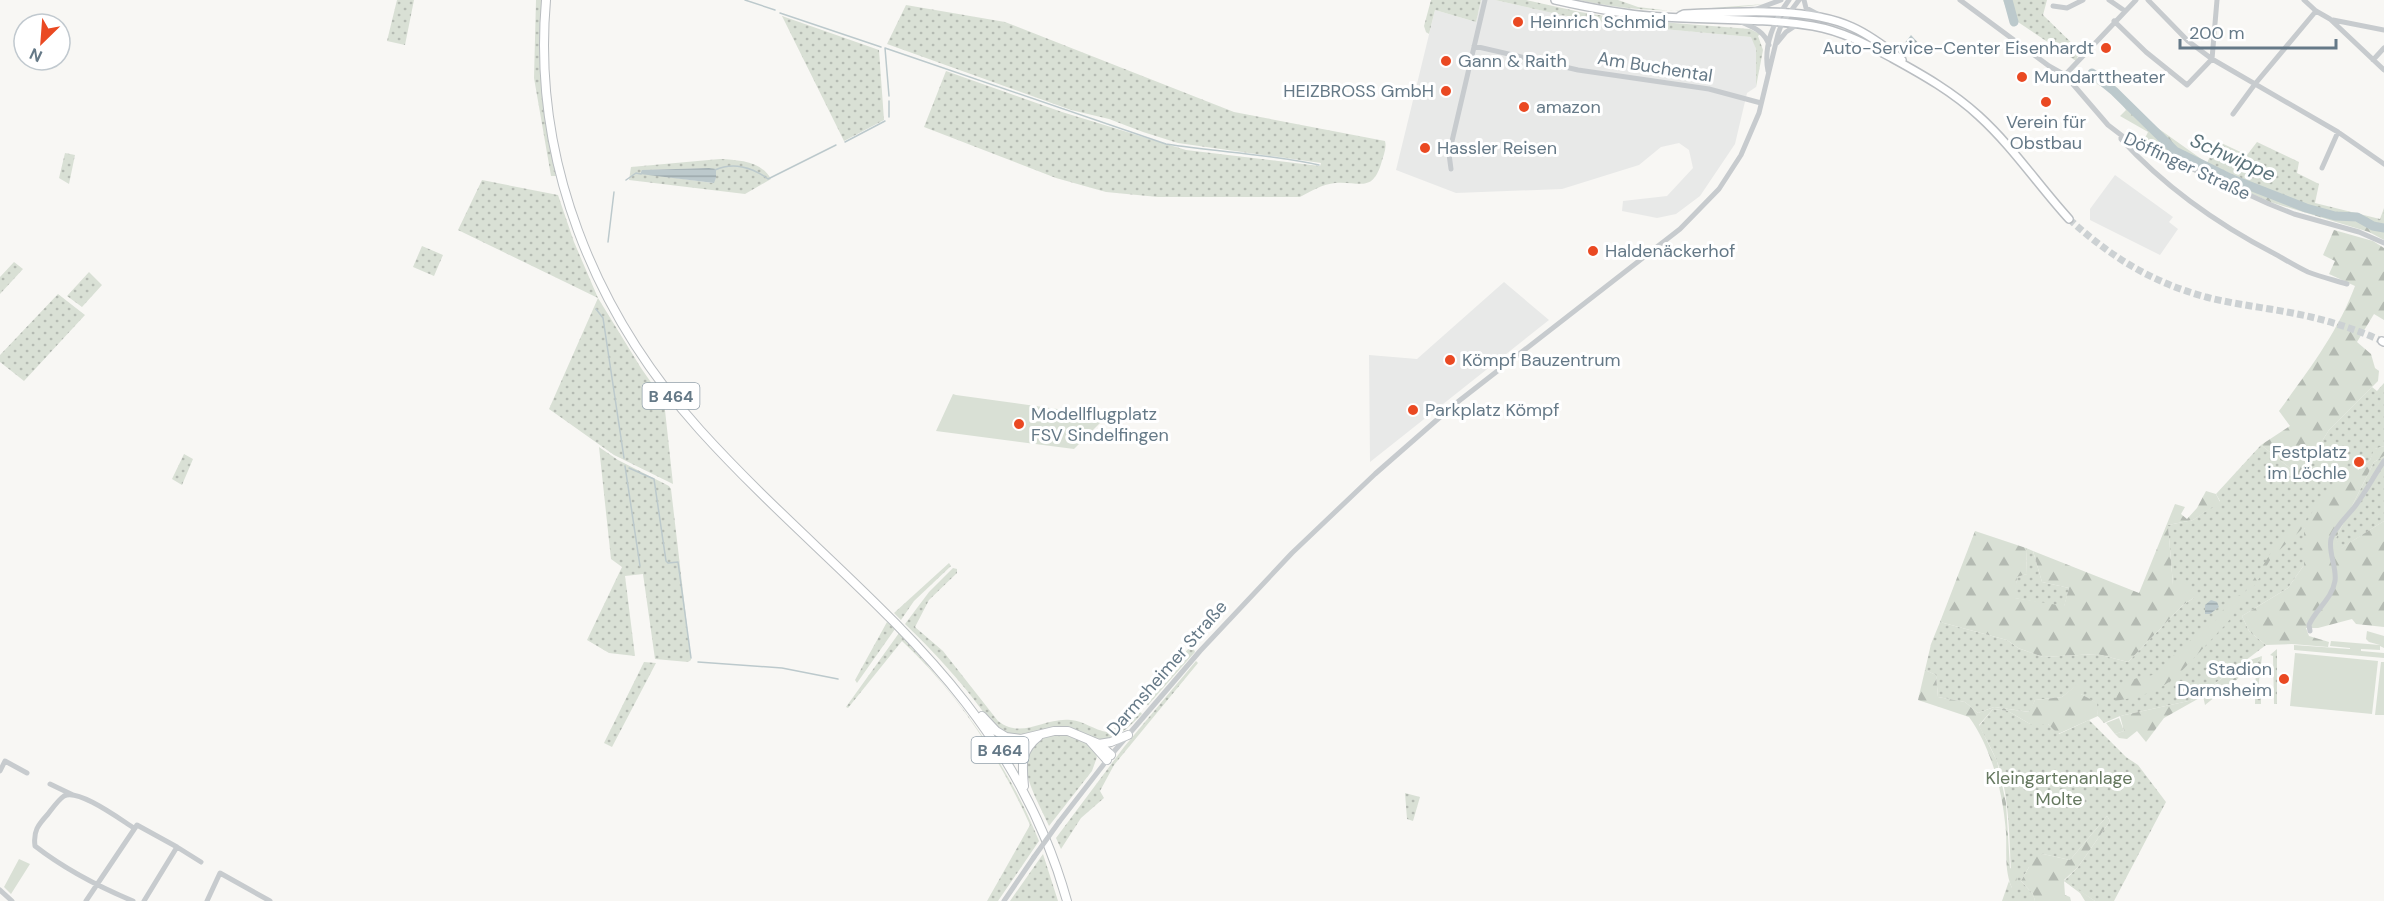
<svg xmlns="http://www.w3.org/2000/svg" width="2384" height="901" viewBox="0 0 2384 901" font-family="'DM Sans',sans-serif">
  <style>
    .built { fill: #e8e9e8 }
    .grass { fill: url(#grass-dots); fill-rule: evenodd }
    .forest { fill: url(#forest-firs) }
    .park { fill: #d9e0d5 }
    .water { fill: url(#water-rules) }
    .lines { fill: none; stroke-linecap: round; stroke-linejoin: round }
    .stream { stroke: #bcc9cc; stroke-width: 1.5 }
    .river { stroke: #bcc9cc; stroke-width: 9 }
    .major-tunnel { stroke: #ccd1d3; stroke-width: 7; stroke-dasharray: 7 3.5; stroke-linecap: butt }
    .major-casing { stroke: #babec2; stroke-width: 10 }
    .highway-casing { stroke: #b9bdc0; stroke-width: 10 }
    .minor { stroke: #c7cbce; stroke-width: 5 }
    .major { stroke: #fff; stroke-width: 7 }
    .highway { stroke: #fff; stroke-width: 8 }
    .minor-bridge { stroke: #c7cbce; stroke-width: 5 }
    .poi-dot { fill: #ea4922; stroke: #fff; stroke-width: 2 }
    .labels { text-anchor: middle; stroke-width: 6; stroke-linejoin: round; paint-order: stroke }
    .shield { fill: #fff; stroke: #93a1ab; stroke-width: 1.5 }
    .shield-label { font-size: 16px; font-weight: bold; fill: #657987 }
    .poi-label { font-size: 18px; fill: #657987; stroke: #fff; text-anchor: start }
    .street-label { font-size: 18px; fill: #657987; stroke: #fff }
    .park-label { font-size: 18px; fill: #667960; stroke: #fff }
    .water-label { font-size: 20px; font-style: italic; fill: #5c747c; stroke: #fff }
  </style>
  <defs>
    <pattern id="grass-dots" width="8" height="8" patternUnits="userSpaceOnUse" patternTransform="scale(1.5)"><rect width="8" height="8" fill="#d9e0d5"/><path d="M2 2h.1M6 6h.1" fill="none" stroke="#b4bab2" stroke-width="1.8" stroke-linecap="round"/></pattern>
    <pattern id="forest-firs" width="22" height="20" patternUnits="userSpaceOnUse" patternTransform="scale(1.5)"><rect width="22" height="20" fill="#d9e0d5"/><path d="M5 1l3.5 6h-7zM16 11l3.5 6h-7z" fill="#b4bab2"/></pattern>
    <pattern id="water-rules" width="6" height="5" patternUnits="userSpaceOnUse" patternTransform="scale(1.5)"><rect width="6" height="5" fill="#bcc9cc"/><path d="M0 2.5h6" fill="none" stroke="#9ca8ab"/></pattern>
  </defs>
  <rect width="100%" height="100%" fill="#f8f7f4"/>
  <path class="built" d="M1481,0H1495L1561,15L1630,26L1752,37L1756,49V87L1747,93L1735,144L1700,196L1676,214L1657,218L1622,211L1623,201L1667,196L1693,168L1689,150L1679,143L1661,147L1639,165L1562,189L1456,193L1396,170L1435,10L1476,22Z
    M2115,175L2173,217L2169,222L2178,229L2160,255L2090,220V209Z
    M1504,282L1549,320L1370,462L1369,355L1417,359Z"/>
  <path class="grass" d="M397,0H414L405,45L387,41Z
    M536,0H543C537,60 543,118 556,176H551L534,78Z
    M1431,0H1481L1476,22L1435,10L1429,34L1426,32L1424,26Z
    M1495,0H1526L1580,12L1623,19L1750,29L1760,34L1758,36L1763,50L1756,87V49L1751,37L1630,26L1561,15Z
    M1578,0H1618L1638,7L1671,11L1765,4C1697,13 1646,14 1578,0Z
    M2003,0H2047L2043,15L2080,51L2076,61L2009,16Z
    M906,5L1005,22L1234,112L1385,141C1387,149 1383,156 1381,164C1372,193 1359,181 1335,183C1323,184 1311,191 1300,197H1158L1106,192L1056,178L924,127L946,71L1062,112L1186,150L1320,166L1321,163L1178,143L1143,132L1109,119L1071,110L887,44Z
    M782,16L879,50L884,120L844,141Z
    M2217,141L2247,155L2257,142L2299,162L2297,173L2319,184L2315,203L2380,219L2384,208V225L2299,204L2207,163Z
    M65,153L75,155L69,184L59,178Z
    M720,159C739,160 761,161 771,179L745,194L629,180L631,167ZM709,168L716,170V178L713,183L640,173L643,170Z
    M482,180L558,195L574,242L598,298L641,368L664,401L673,484L614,455L549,409L598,298L458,230Z
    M422,246L443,255L434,276L413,267Z
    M14,262L23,269L0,294V277Z
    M89,272L102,285L82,307L67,296Z
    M58,294L85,315L24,381L0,362V355Z
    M2384,383V446L2375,449L2370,460L2357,470L2304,529V565L2288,588L2242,616L2249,631L2266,645L2193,700L2120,716L2104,723L2098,716L2096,703L2081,694V682L2062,697L2035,700L2030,712L1994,707L1978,713L1965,702L1938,697L1936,675L1925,670L1931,644L1940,622L2007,640L2018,648L2043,657L2097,654L2128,662L2183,605L2195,597L2173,585L2168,525L2193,520L2220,501L2216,494L2261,445L2300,476L2329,430L2372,387L2377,391Z
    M599,447L618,460L669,486L671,489L691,660L688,662L655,659L643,574L625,576L635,656L609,653L587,640L622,567L611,559Z
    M184,454L193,459L182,485L172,479Z
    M2384,456V521L2340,549L2336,538L2374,462Z
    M2026,548L2033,551L2042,582L2069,588L2064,607L2014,598L2017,577L2027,574Z
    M949,563L951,566L914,601L901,620L894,613Z
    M953,568L957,569V573L929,600L915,627L943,651L998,721C1023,740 1043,717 1071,720C1084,721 1094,730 1107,732L1113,730L1131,710H1139L1142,714C1131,725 1113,745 1096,738C1085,735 1077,728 1066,727C1045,724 1028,740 1007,735C999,732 990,720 984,713C960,680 934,652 905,624L929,592Z
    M887,622L895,629L857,683L855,680Z
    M899,633C957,697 1006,759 1039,841L998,901H987L1030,825C1000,758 956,691 902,641L848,708L846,707Z
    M1192,645L1195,652L1148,705L1134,706Z
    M2277,649V704H2274L2273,656L2270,655Z
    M2262,656L2258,690L2261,691V704H2255L2256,664Z
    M1196,661L1198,663L1114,765L1100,791L1104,798L1081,818L1061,849L1056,838L1124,747Z
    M644,662L656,663L612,747L604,743Z
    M1993,709L2008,711L2030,724H2048L2059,734L2089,720L2126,757L2138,765L2166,802L2114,901H2095L2064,881L2078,867L2110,821L2107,816L2070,860L2043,854L2029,867L2021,881L2033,894L2035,901H2002L2009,881L2012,888C2009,848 2011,796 1996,759C1991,748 1985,737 1979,726Z
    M1056,734C1073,734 1090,741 1097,757L1092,771L1049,826C1036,795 1001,746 1056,734Z
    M1002,739L1029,741L1022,751L1018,764Z
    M1405,793L1420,797L1413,821L1407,819Z
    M1043,854L1058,901H1010Z"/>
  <path class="forest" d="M2093,70L2115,87L2145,119L2207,163L2299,204L2384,225V240L2369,232L2270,202L2147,146L2143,142L2148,132L2120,116L2126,110L2115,94L2088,79Z
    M2334,230L2373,241L2384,248V320L2374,314L2357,342L2371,354L2375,368L2379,371L2378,381L2329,430L2300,476L2261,445L2290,426L2279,411C2308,371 2338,332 2355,286L2329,274L2335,261L2323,255Z
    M2384,446V456L2374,462L2336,538L2341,548L2384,521V627L2356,624L2352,619L2318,628H2306L2309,636L2329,642L2328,647L2292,644L2266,645L2249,631L2242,616L2288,588L2304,565V529L2316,504L2351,467L2358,470L2370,460L2374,449Z
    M2206,491L2216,494L2220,502L2193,520L2168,525L2173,585L2184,581L2195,597L2183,605L2128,662L2097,654L2043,657L2018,648L2007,640L1940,622L1975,531L2026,548L2027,574L2017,577L2015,598L2064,606L2069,588L2042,582L2033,551L2139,593L2175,504L2185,507L2181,514L2187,519L2197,508Z
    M2310,511L2301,530L2272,557L2255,585L2227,623L2176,677L2160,688L2138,697L2115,701C2126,672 2139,681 2162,672L2177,651L2217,619L2231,598L2244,594L2280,539Z
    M2262,656L2256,664L2205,705L2203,696L2164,718L2146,742L2137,731L2127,739L2119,738L2115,734L2124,731L2120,716L2193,700L2244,662Z
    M1925,670L1936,675L1938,697L1965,702L1978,713L1994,707L2029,712L2035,700L2062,697L2081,681V694L2097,703L2098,716L2058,734L2048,724H2030L2008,711L1993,709L1979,725L1997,761L2006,803L2010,868L2017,871L2016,888H2012C2004,870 2007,851 2006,832C2003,793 1992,749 1969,717L1918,700Z
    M2107,816L2110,821L2078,867L2064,880L2095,901H2085L2080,893L2064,881L2065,895L2070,897L2071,901H2035L2033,894L2021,881L2029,867L2030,857L2043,854L2070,860Z"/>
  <path class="park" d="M953,394L956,395L1107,416L1074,449L936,431Z
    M2367,631L2384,636V648L2380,646V650L2361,649V651L2384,653V658L2294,650V645L2350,649V648L2330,646L2331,641L2380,645L2369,642L2366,639Z
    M2295,653L2378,661L2372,714L2290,706Z
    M2381,662H2384V715H2375Z
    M2119,718L2124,731L2115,734L2106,723Z
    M19,859L30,864L11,894L4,887Z"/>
  <path class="water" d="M1911,35L1921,46L1916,53L1904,44Z
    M709,168L716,169V178L714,183L640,174L642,170Z
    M2211,600L2217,602L2219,607L2210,614H2205V605Z"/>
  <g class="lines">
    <path class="stream" d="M745,0L775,10
      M780,13L881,47
      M889,96L885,48L1166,144C1217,152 1269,154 1319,165
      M889,101V117
      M845,142L885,121
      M715,170C733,162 752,167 768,179L836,145
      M626,180L636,173L641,174
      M608,242L614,192
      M596,309L603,318L624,458
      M625,466L640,566
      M629,468L654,479L666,561L668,563L678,562L691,658
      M698,662L782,668L838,679"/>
    <path class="river" d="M2008,0L2014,22
      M2092,73L2114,91L2175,151L2232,179L2306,208L2335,216L2357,217L2373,226L2384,228"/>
    <path class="major-tunnel" d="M2069,219C2111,257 2151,282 2206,297C2233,304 2260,307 2287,312C2320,318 2351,327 2382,341"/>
    <defs>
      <path id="major" d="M1555,0C1590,8 1626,15 1663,17C1712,20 1763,18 1813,26C1842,31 1866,44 1892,58C1923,75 1953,92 1979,116C2013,147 2038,185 2069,219
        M1680,16L1684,14C1733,12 1807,6 1852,27C1870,35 1887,48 1902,60
        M2382,341L2384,342"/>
      <path id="highway" d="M546,0C532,160 594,312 700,430C842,587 1006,683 1067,901
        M982,716L996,731L1006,737L1021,739L1054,731H1068L1099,744L1111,755
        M1090,741L1107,760
        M1099,744L1111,742L1128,735
        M1024,786C1022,764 1020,751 1039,736"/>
    </defs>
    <use href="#major" class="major-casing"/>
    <use href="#highway" class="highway-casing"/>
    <path class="minor" d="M1804,0L1806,8L1821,16
      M1960,0L2049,66L2065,75L2108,125L2125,138L2269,204L2294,214L2359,232L2384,243
      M2109,0L2125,11
      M2148,0L2188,41L2212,59L2338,132L2384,164
      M2304,0L2316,11L2330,19L2384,70
      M2053,6L2067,8L2083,0
      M1754,10L1781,0
      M2333,20L2384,30
      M1739,21C1752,27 1764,30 1769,45
      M2114,21L2146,52L2187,85L2212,59L2217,0
      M1777,43L1786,32L1798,24
      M1474,46L1578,70L1709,89L1761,103
      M2373,60L2384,48
      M1768,71C1763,46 1774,20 1789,0
      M2065,75L2136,0
      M2233,114L2255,84L2316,11
      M2121,135V139C2164,186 2219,225 2275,254C2286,260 2297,267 2308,272C2321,277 2334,280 2347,284
      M2322,168L2338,132
      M1451,169L1449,154L1485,0
      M2310,631L2309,625C2316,609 2332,599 2335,581C2337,567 2328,553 2331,539C2335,526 2348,516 2356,505C2366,491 2374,476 2384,461
      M0,771L5,761L27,773
      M50,784L73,795
      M1059,822L1111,755L1200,651L1292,553L1375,474L1455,404L1680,229L1719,189L1741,155L1759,113L1778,34L1782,23L1799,0
      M177,847L201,862
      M0,890L12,901
      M86,901L137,825L177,847L144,901
      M133,901C97,886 66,870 35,846C33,831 38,825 48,814C52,809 58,800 64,796C78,788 121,820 134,828
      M207,901L220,873L270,901
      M1004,901L1034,857"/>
    <use href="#major" class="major"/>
    <use href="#highway" class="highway"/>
    <path class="minor-bridge" d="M1034,857L1059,822"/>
  </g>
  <g class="poi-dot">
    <circle cx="1518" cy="22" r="6"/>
    <circle cx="2106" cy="48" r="6"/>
    <circle cx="1446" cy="61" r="6"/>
    <circle cx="2022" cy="77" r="6"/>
    <circle cx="1446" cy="91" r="6"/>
    <circle cx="2046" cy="102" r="6"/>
    <circle cx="1524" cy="107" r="6"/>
    <circle cx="1425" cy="148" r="6"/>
    <circle cx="1593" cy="251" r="6"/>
    <circle cx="1450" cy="360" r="6"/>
    <circle cx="1413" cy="410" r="6"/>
    <circle cx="1019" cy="424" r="6"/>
    <circle cx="2359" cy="462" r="6"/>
    <circle cx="2284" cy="679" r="6"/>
  </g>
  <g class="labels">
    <g class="shield">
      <rect x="642.5" y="383" width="57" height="26" rx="4.5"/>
      <rect x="971.5" y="737" width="57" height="26" rx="4.5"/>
    </g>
    <g class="shield-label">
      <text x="671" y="402">B 464</text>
      <text x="1000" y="756">B 464</text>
    </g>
    <g class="poi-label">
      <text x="1530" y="28">Heinrich Schmid</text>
      <text x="2094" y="54" text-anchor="end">Auto-Service-Center Eisenhardt</text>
      <text x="1458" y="67">Gann &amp; Raith</text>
      <text x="2034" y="83">Mundarttheater</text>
      <text x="1434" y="97" text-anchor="end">HEIZBROSS GmbH</text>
      <text x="1536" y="113">amazon</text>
      <text x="2046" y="128" text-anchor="middle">Verein für<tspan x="2046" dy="21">Obstbau</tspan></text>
      <text x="1437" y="154">Hassler Reisen</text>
      <text x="1605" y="257">Haldenäckerhof</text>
      <text x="1462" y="366">Kömpf Bauzentrum</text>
      <text x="1425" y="416">Parkplatz Kömpf</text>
      <text x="1031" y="420">Modellflugplatz<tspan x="1031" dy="21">FSV Sindelfingen</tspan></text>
      <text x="2347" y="458" text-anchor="end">Festplatz<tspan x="2347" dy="21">im Löchle</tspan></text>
      <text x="2272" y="675" text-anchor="end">Stadion<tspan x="2272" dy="21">Darmsheim</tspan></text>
    </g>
    <g class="street-label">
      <text transform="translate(1655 67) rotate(9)" y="6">Am Buchental</text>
      <text transform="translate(2187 166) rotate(25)" y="6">Döffinger Straße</text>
      <text transform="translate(1167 668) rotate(-49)" y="6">Darmsheimer Straße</text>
    </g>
    <g class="park-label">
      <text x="2059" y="784">Kleingartenanlage<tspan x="2059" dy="21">Molte</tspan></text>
    </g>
    <g class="water-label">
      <text transform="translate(2233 157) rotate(24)" y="7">Schwippe</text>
    </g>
  </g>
  <g transform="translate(42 42) rotate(205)"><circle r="28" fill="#ffffff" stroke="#c1c9cf" stroke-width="1.5"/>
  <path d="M0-4.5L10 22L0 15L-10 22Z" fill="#ea4922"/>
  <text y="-9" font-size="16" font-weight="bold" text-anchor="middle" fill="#657987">N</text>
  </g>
  <path d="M2180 39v9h156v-9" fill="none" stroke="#657987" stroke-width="3"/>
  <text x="2189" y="39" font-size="18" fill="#657987" stroke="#ffffff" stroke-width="4.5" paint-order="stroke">200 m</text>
</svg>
